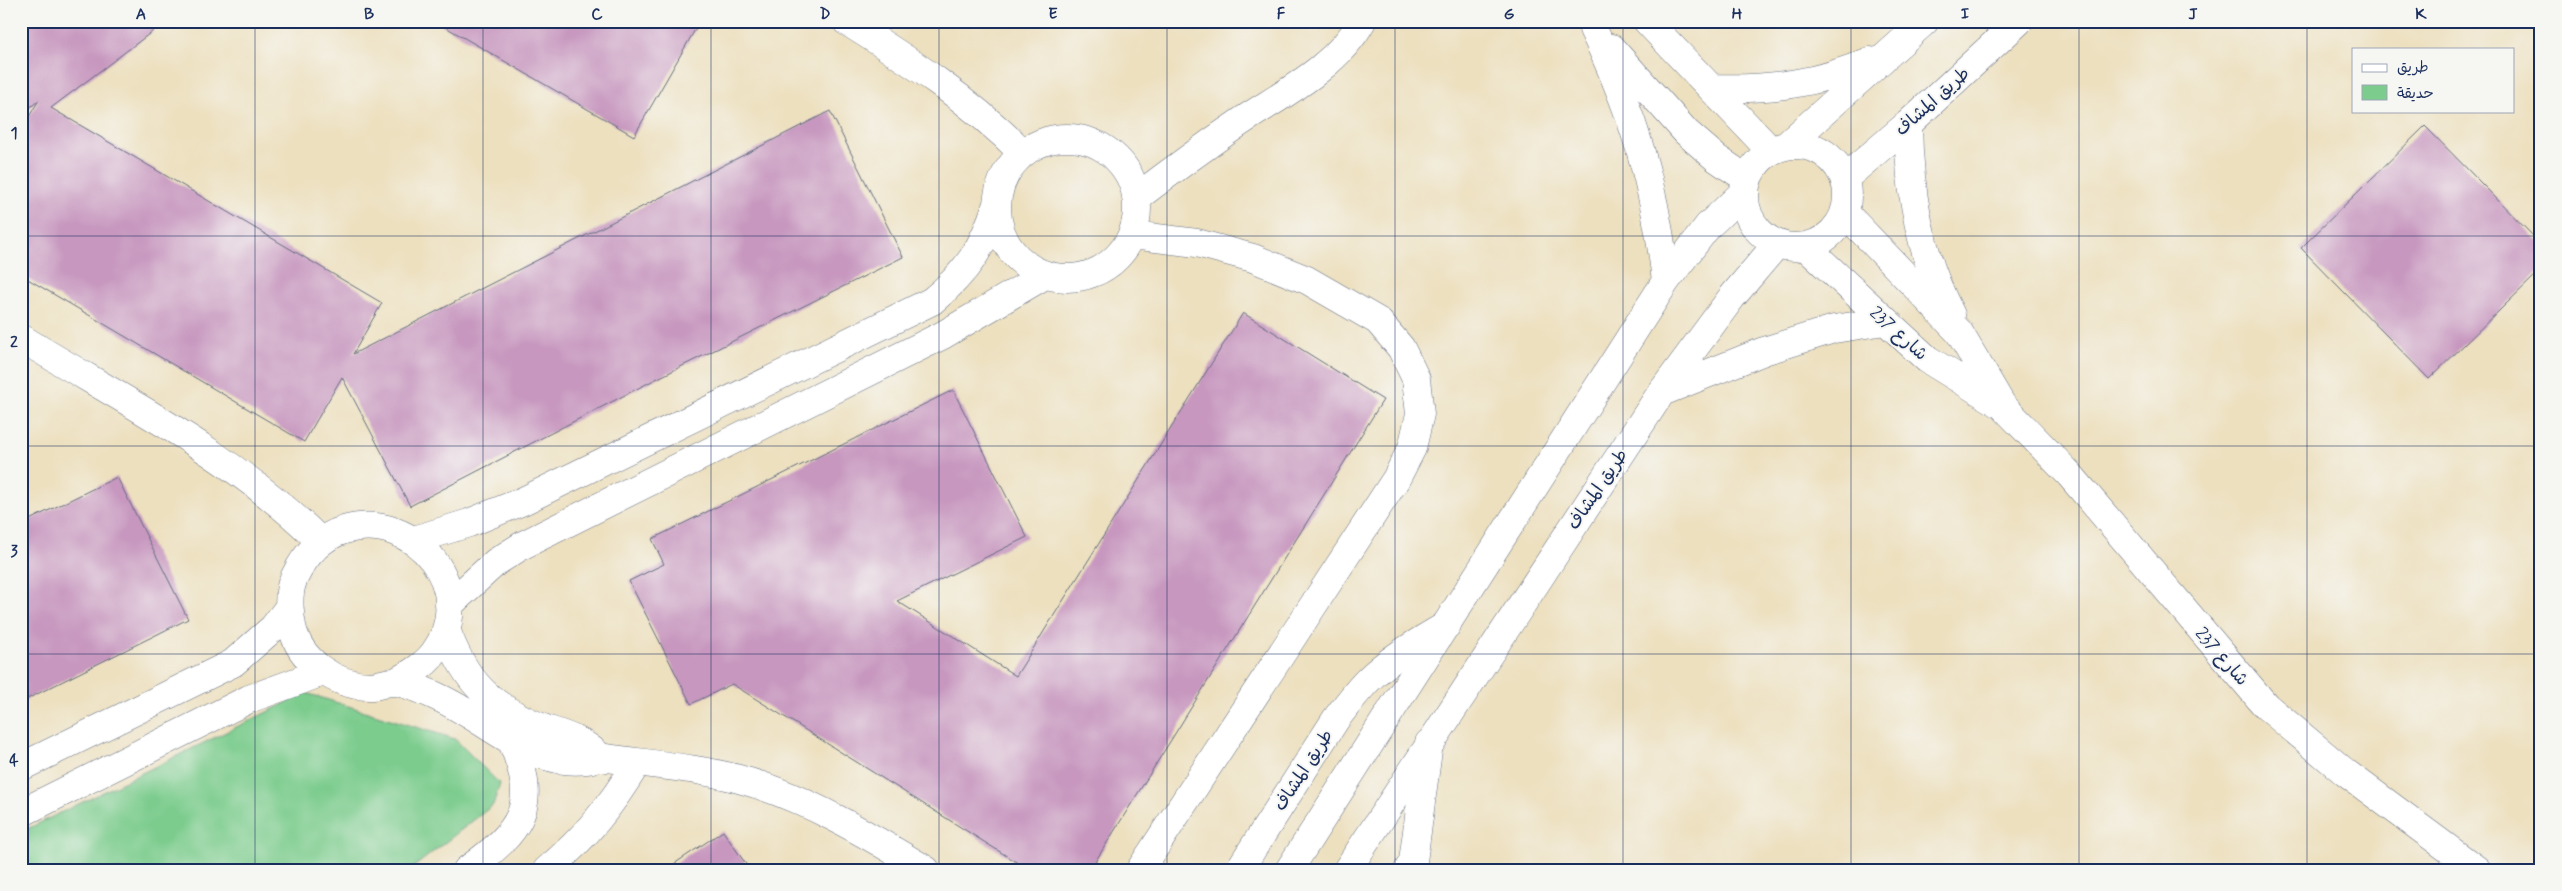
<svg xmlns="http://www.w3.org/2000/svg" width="2562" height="891" viewBox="0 0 2562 891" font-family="Mynerve,'Playpen Sans Arabic',sans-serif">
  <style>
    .green { fill: #7ccc8d; stroke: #4c7e76 }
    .building { fill: #c797bf }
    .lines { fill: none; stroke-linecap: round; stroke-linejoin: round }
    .street-casing { stroke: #646d80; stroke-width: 29 }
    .secondary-casing { stroke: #646d80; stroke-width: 29 }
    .street { stroke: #fff; stroke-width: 28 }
    .secondary { stroke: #fff; stroke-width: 28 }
    .grid { fill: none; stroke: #1b2f5e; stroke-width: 1; stroke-opacity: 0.55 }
    .labels { text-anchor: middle; stroke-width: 4; stroke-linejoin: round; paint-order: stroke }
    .street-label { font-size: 18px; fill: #1b2f5e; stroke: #f6f6f2 }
    .neatline { fill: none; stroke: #1b2f5e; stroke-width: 2 }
    .grid-label { font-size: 16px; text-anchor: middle; font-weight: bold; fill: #1b2f5e }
  </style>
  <rect width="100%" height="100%" fill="#f6f6f2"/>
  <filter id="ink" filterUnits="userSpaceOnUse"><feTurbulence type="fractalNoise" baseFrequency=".02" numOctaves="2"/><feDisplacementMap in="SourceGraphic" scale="10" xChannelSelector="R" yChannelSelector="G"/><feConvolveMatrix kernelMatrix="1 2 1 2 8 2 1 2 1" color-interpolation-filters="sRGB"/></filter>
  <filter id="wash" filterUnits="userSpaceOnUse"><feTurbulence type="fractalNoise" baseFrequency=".0096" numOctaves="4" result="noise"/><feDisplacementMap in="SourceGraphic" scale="20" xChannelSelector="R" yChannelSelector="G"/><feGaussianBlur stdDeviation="1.12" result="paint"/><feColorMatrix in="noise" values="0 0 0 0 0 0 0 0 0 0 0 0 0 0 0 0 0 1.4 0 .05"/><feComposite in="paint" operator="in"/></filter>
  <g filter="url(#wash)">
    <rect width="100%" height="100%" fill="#ede0bf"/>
    <path class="green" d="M306,693L455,739L500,784L493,805L410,870H21V832Z"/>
    <g id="blocks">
      <path class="building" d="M21,21H146L153,31L51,108L382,303L353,354L830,111L903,257L654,380L410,506L342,377L304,442L21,275V130L39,100L21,115Z
        M435,21H700L634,136Z
        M2425,126L2541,244V270L2429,379L2301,248Z
        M1243,313L1383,400L1090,870H1029L732,684L691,704L629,581L664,564L652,539L953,390L1027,537L897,601L1016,676Z
        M117,477L188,619L21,702V524Z
        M723,831L750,870H665Z"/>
    </g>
  </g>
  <g filter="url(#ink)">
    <use href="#blocks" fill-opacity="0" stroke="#646d80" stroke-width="1"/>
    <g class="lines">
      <defs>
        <path id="street" d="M846,21C912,62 967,98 1023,153
          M997 208a70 70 0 1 1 140 0a70 70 0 1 1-140 0Z
          M1136,198C1170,172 1204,147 1239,123C1282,94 1336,68 1362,21
          M1132,235L1197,243L1253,258L1307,280L1378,321L1401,348L1416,379L1420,414L1412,448L1396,479L1140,870
          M21,338C124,401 235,456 321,542
          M414,540L469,523L523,501L932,301C968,271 983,248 997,204
          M449,605L496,562L523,545L943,335L1045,275
          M446,629C465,683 493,709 546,729C567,736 584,741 600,757
          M395,682C410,674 424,666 434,653C480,591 416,509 344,530C320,537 304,557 294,578C287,593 289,610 292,626C299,661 336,686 370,686C379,686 388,681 396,682C411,684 429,693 442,699C492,723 540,775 600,757C646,764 693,767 739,779C803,796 870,836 926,870
          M21,767L233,663L273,628L289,607
          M21,813L249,699L323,672
          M467,870C521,831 540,807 512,742
          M547,870C586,837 611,806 637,763
          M1239,870L1336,719C1346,706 1356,692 1368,680C1390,658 1420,641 1447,625
          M1408,870L1413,861L1429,743"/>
        <path id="secondary" d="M1647,21L1771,151
          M1593,29C1634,115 1655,186 1666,281
          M1611,48L1686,132L1716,158L1747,179
          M1711,88C1767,90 1819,84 1870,61
          M1908,124C1909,192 1920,255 1951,315
          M1745 196a51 51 0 1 1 102 0a51 51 0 1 1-102 0Z
          M1787,145L1925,21
          M1845,178L1908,124L2019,21
          M1845,213L1959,332L2002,405L2070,475L2266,706L2346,773L2477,870
          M1806,247L1927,359L2000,404
          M1662,392L1764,351L1834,329L1885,321
          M1289,870L1666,281L1708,226L1745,191
          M1347,870L1661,393L1732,297L1777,244"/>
      </defs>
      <use href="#street" class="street-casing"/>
      <use href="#secondary" class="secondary-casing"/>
      <use href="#street" class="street"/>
      <use href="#secondary" class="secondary"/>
    </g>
  </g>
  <path class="grid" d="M255,21V870M483,21V870M711,21V870M939,21V870M1167,21V870M1395,21V870M1623,21V870M1851,21V870M2079,21V870M2307,21V870M21,236H2541M21,446H2541M21,654H2541"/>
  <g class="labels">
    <g class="street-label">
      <text transform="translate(1932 101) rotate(-42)" y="6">طريق المشاف</text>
      <text transform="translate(1899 333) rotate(42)" y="6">شارع 237</text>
      <text transform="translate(1597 489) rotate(-56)" y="6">طريق المشاف</text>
      <text transform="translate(2222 656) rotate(49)" y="6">شارع 237</text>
      <text transform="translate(1303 770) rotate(-57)" y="6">طريق المشاف</text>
    </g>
  </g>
  <rect width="2562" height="891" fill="none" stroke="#f6f6f2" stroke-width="55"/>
  <rect x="2352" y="48" width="162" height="65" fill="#f6f6f2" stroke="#9ea6b7"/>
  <rect x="2362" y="64" width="25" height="8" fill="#ffffff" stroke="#9ea6b7"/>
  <text x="2397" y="72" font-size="15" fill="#1b2f5e">طريق</text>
  <rect x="2362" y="85" width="25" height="15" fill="#7ccc8d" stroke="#9ea6b7"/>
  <text x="2397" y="98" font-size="15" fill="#1b2f5e">حديقة</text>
  <rect x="28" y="28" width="2506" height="836" class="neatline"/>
  <g class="grid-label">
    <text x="141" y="19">A</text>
    <text x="369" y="19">B</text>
    <text x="597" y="19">C</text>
    <text x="825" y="19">D</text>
    <text x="1053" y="19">E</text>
    <text x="1281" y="19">F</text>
    <text x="1509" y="19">G</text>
    <text x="1737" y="19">H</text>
    <text x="1965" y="19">I</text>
    <text x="2193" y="19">J</text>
    <text x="2421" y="19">K</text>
    <text x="14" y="138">1</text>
    <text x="14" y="347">2</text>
    <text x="14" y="556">3</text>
    <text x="14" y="765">4</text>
  </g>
</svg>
